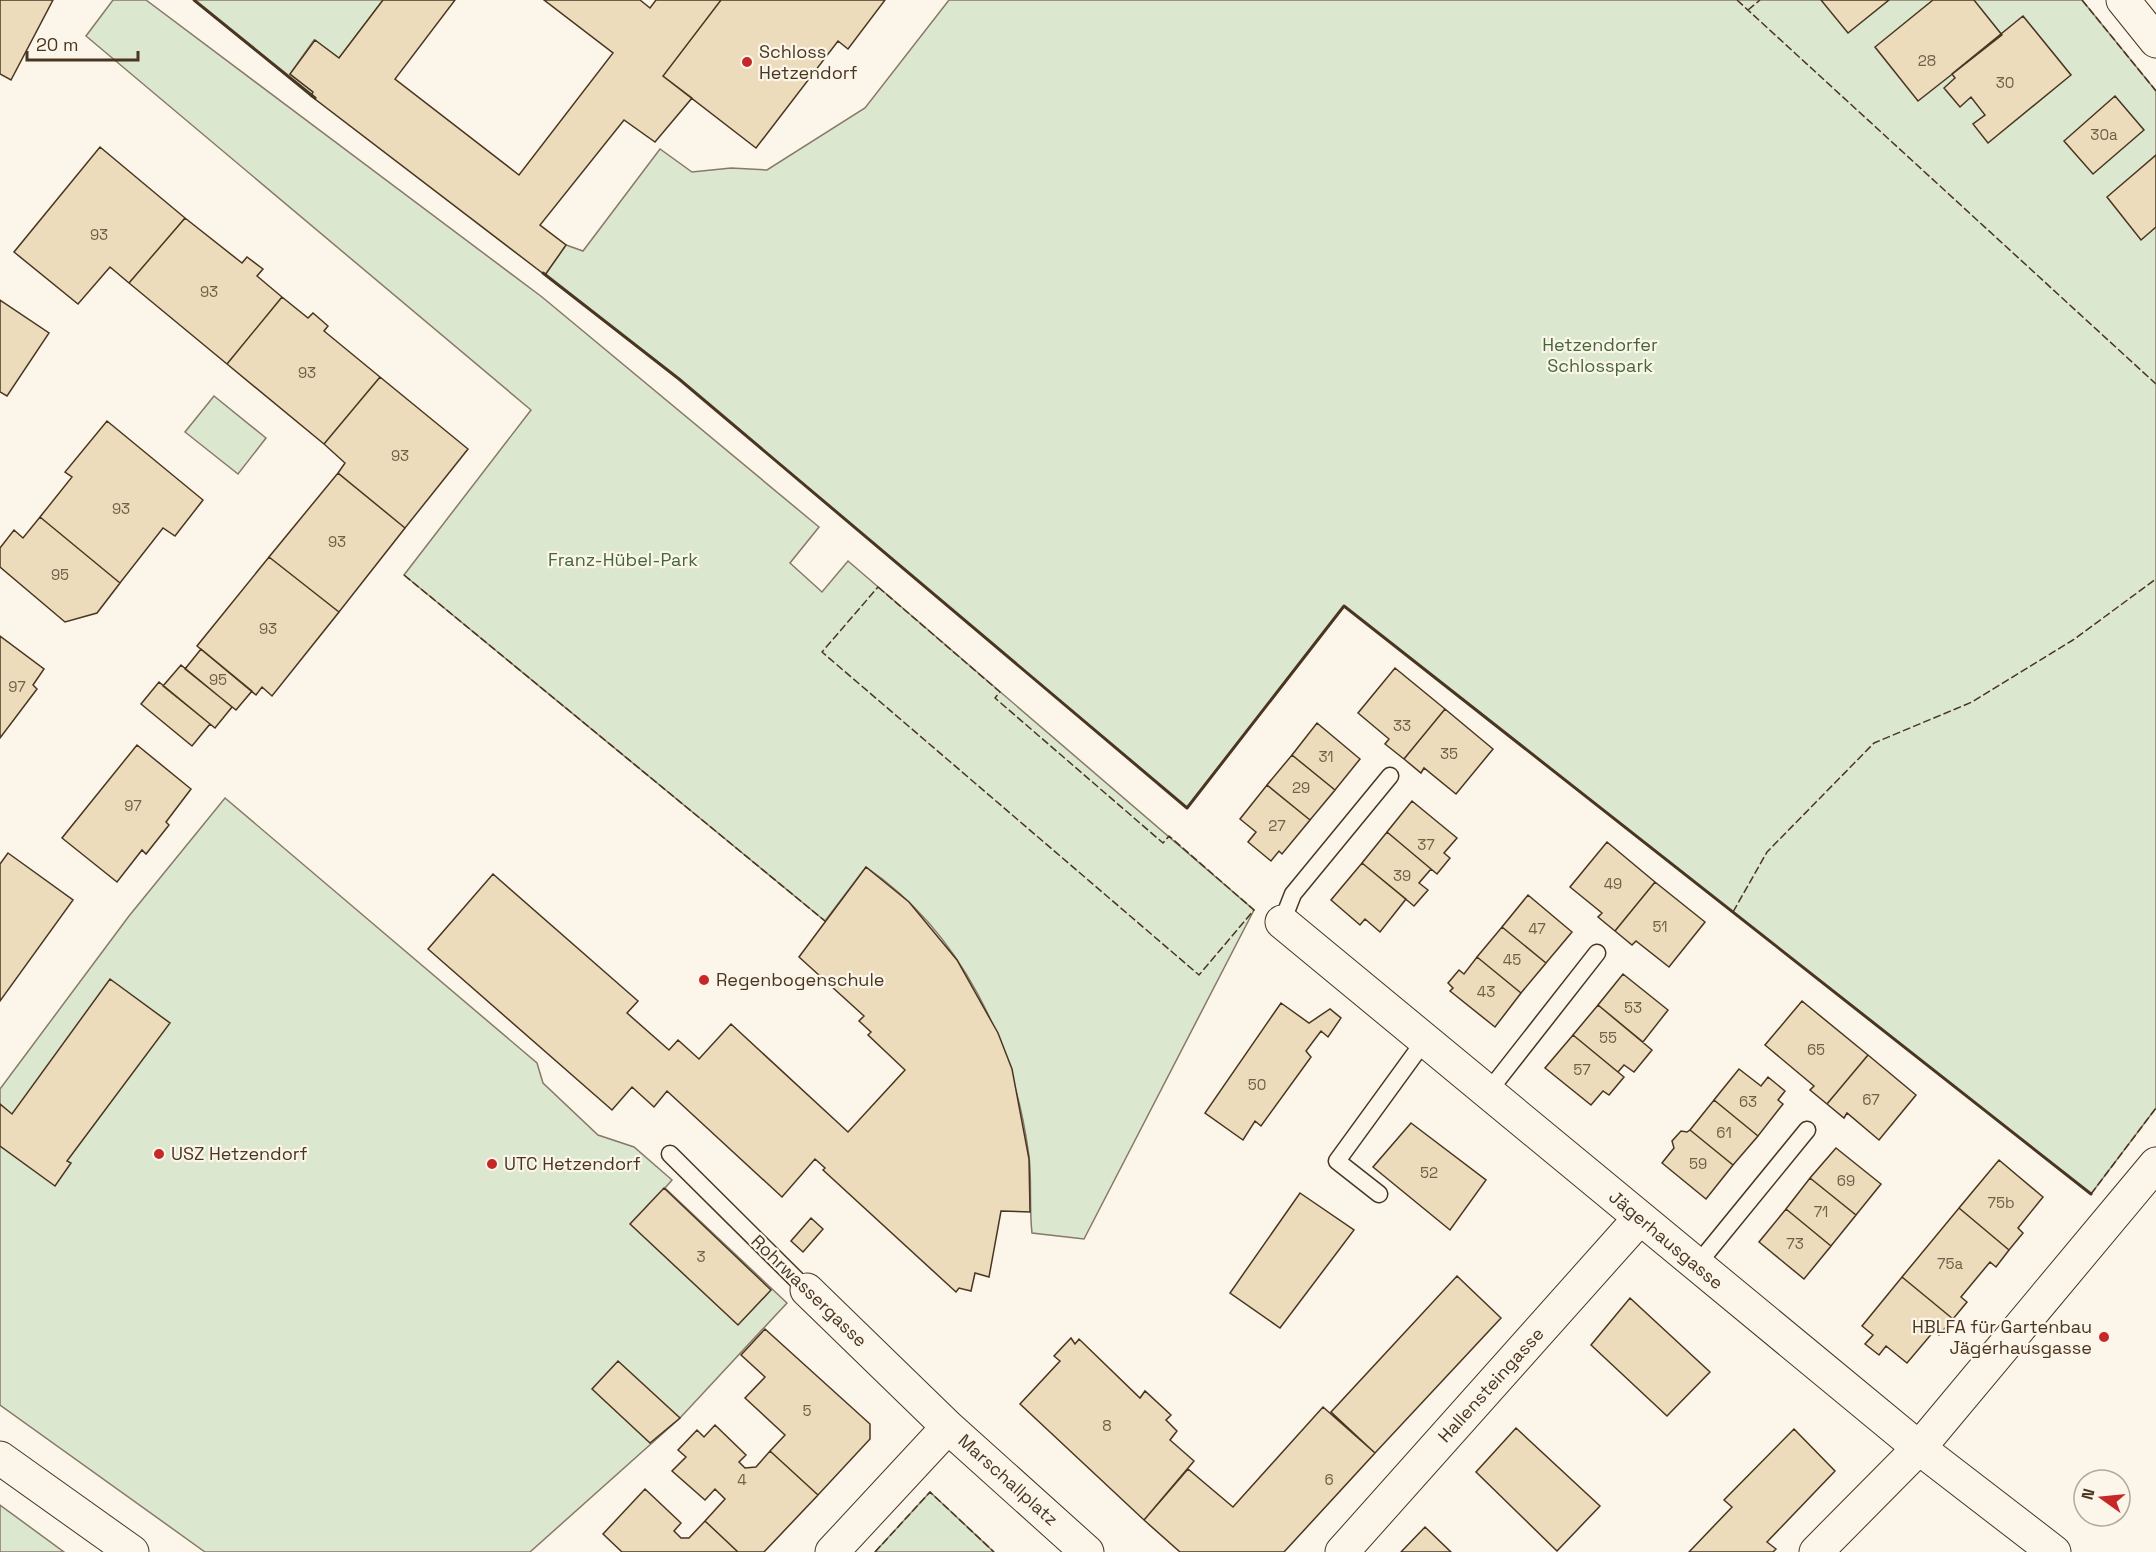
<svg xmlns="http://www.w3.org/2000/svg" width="2156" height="1552" viewBox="0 0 2156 1552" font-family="'Space Grotesk',sans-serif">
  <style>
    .green { fill: #dce7d0; stroke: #887966; stroke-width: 1.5 }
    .building { fill: #ecdcbc; stroke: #4a3520; stroke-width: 1.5 }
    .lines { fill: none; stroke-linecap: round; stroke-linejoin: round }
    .lane-casing { stroke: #4a3520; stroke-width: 19 }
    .street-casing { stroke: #4a3520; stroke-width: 35 }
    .lane { stroke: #fbf6e9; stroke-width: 16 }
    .street { stroke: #fbf6e9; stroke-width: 33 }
    .fence { stroke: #4a3520; stroke-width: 1.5; stroke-dasharray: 8 3; stroke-linecap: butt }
    .wall { stroke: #4a3520; stroke-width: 3 }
    .poi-dot { fill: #c62828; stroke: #fbf6e9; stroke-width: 2 }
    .labels { text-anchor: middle; stroke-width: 4.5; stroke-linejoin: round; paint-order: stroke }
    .number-label { font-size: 15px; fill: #725f47 }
    .poi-label { font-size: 18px; fill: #4a3520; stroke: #fbf6e9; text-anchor: start }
    .park-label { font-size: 18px; fill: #436837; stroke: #fbf6e9 }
    .street-label { font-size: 18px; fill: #4a3520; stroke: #fbf6e9 }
  </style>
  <rect width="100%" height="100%" fill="#fbf6e9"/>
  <path class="green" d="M113,0H146L542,297L819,527L790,563L822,592L848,561L1254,910L1084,1239L1032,1233C1029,1207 1032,1181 1029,1156C1014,1043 961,932 866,867L825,921L404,575L531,410L86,36Z
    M194,0H383L339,58L314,40L290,74L313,92L311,96Z
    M949,0H2082L2156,91V1108L2091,1194L1344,606L1187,808L679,379L545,275L566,245L583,251L660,149L692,172L731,168L767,170L865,108Z
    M214,396L266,438L238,474L185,432Z
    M225,798L537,1063L543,1083L598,1135L634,1147L672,1180L665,1188L787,1303L680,1418L530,1552H205L0,1405V1089L129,916Z
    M930,1492L994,1552H875Z
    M0,1505L64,1552H0Z"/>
  <path class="building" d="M0,0H53L11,80L0,74Z
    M383,0H455L395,79L519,175L613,53L544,0H640L650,8L656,0H721L663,76L692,98L655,142L624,120L540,225L566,245L545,275L311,96L313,92L290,74L315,40L339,58Z
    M721,0H885L848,49L838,41L756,148L663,76Z
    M1821,0H1889L1848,33Z
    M1933,0H1974L2002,35L1918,101L1875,47Z
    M2023,16L2071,75L1988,143L1973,124L1985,115L1971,97L1960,107L1944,88L1955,78L1952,74Z
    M2115,96L2144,130L2093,174L2064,141Z
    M100,147L185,218L129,283L110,267L78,304L14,252Z
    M2156,155V227L2141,240L2107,197Z
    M185,218L242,263L247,257L263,269L257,276L282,297L227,364L129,283Z
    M282,297L308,318L313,313L328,326L324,331L380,377L324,444L227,364Z
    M0,300L49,333L7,396L0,392Z
    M380,377L468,449L405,528L338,473L345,463L324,444Z
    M107,421L203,500L175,536L163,528L120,583L40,517L72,477L65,472Z
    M338,473L405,528L339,612L269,557Z
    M40,517L120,583L97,613L65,622L0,567V548L14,530L23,538Z
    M269,557L339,612L272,696L262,687L256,695L197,646Z
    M0,636L44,669L33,685L37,689L0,738Z
    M201,649L252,691L236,710L185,669Z
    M181,665L232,707L215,728L163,686Z
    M1395,668L1445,709L1404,759L1385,744L1389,739L1358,713Z
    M159,682L210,724L192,746L141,704Z
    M1445,709L1493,749L1456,794L1424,768L1421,773L1404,759Z
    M1317,723L1360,759L1335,790L1292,755Z
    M137,745L191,789L166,822L169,825L146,854L142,850L117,882L62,838Z
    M1292,755L1335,790L1310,820L1267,785Z
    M1267,785L1310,820L1282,854L1279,851L1271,861L1248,842L1256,832L1240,819Z
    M1412,801L1457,838L1444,853L1450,858L1437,874L1387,832Z
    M1387,832L1431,869L1419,883L1428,890L1414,906L1362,863Z
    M1607,842L1655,882L1615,931L1598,917L1602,913L1570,887Z
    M8,853L73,900L0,1001V864Z
    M1362,863L1406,899L1380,932L1365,919L1360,925L1331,900Z
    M866,867L909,902L957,960L998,1033L1012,1069L1029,1159L1030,1212L1001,1211L989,1277L975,1273L971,1291L959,1288L956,1292L823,1170L825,1168L815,1159L782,1197L667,1091L654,1107L632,1087L612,1110L428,949L493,874L638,1001L627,1013L669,1050L678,1040L699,1059L731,1024L848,1132L905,1070L868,1035L871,1032L859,1021L864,1016L799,957Z
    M1655,882L1705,922L1669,967L1636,941L1632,945L1615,931Z
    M1528,895L1572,932L1546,963L1502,927Z
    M1502,927L1546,963L1521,993L1477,957Z
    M1477,957L1521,993L1495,1027L1450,991L1453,988L1448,983L1459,970L1464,974Z
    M1623,974L1668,1010L1643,1042L1598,1005Z
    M110,979L170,1023L67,1161L71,1163L55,1186L0,1146V1104L12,1114Z
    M1802,1001L1868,1055L1827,1104L1810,1090L1814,1086L1765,1045Z
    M1281,1003L1309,1023L1330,1009L1341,1018L1328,1037L1321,1031L1306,1051L1311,1057L1261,1126L1255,1121L1243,1140L1205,1113Z
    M1598,1005L1652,1050L1634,1072L1624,1065L1618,1072L1573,1035Z
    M1573,1035L1624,1077L1609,1095L1603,1091L1591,1105L1545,1068Z
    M1868,1055L1916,1095L1879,1140L1847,1113L1844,1118L1827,1104Z
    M1739,1069L1761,1086L1768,1077L1785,1091L1778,1100L1783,1104L1758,1136L1714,1100Z
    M1714,1100L1758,1136L1733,1165L1690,1130Z
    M1411,1123L1486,1180L1450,1230L1373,1167Z
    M1690,1130L1733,1165L1706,1199L1662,1163L1674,1148L1672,1141L1681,1131L1687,1132Z
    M1836,1148L1881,1184L1856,1215L1810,1178Z
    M1999,1160L2043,1197L2018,1228L2023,1233L2009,1250L1959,1208Z
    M1810,1178L1856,1215L1831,1246L1786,1209Z
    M664,1188L771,1290L738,1325L630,1224Z
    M1300,1193L1354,1230L1280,1328L1230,1293Z
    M1959,1208L2009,1250L1996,1267L1990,1262L1961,1297L1967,1302L1953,1319L1902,1277Z
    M1786,1209L1831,1246L1804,1279L1759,1242Z
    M811,1218L823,1229L803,1252L791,1241Z
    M1457,1276L1501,1318L1375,1453L1331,1412Z
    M1902,1277L1953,1319L1939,1335L1934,1331L1907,1363L1886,1346L1879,1355L1865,1344L1873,1335L1862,1326Z
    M1630,1298L1710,1372L1667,1416L1591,1345Z
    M765,1329L870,1424V1439L818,1495L770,1451L785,1435L745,1398L765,1377L741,1355Z
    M1071,1338L1075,1344L1079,1339L1140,1398L1145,1391L1171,1415L1166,1420L1177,1431L1170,1440L1194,1461L1144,1520L1020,1404L1060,1361L1054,1356Z
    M618,1361L680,1418L650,1443L592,1389Z
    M1323,1407L1375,1453L1284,1552H1180L1144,1520L1188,1469L1233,1507Z
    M715,1425L746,1455L739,1462L745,1468L756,1467L770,1451L818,1495L764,1552H738L705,1521L725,1499L715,1489L705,1500L672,1471L686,1457L678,1450L697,1430L704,1437Z
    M1516,1428L1600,1506L1557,1551L1476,1472Z
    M1794,1429L1835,1471L1767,1542L1776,1549L1773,1552H1689L1732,1507L1724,1500Z
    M645,1489L681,1523L674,1531L681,1538H689L705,1521L738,1552H622L603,1534Z
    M1425,1527L1451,1552H1401Z"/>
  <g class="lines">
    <defs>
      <path id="lane" d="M1282,922L1293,894L1390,776
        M1488,1092L1597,953
        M670,1154L807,1290
        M1379,1194L1337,1161L1425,1040
        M1696,1266L1807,1130"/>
      <path id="street" d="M2123,0L2156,41
        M1282,922L1919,1448L2054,1552
        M807,1290L948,1427L1087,1552
        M0,1458L132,1552
        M832,1552L948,1427
        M1342,1552L1640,1218
        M1816,1552L1919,1448L2156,1164"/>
    </defs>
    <use href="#lane" class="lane-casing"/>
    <use href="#street" class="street-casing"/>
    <use href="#lane" class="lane"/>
    <use href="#street" class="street"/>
    <path class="fence" d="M1737,0L2156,384
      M2082,0L2156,91
      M1748,10L1760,0
      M404,575L825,921
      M878,587L1000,692L995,698L1163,843L1169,836L1254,910L1199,975L822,652Z
      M1733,912L1767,852L1874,743L1972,702L2073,640L2156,579
      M2091,1194L2156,1108
      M875,1552L930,1492L994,1552"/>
    <path class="wall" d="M194,0L315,98
      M543,273L679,379L1187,808L1344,606L2091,1194"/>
  </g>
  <g class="poi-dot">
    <circle cx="747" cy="62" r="6"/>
    <circle cx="704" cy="980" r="6"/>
    <circle cx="159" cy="1154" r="6"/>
    <circle cx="492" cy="1164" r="6"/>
    <circle cx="2104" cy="1337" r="6"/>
  </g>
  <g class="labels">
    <g class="number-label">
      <text x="1927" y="66">28</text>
      <text x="2005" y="88">30</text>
      <text x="2104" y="140">30a</text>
      <text x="99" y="240">93</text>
      <text x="209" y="297">93</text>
      <text x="307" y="378">93</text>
      <text x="400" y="461">93</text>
      <text x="121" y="514">93</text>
      <text x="337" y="547">93</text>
      <text x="60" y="580">95</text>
      <text x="268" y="634">93</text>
      <text x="218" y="685">95</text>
      <text x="17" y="692">97</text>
      <text x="1402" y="731">33</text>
      <text x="1449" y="759">35</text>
      <text x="1326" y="762">31</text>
      <text x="1301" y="793">29</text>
      <text x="133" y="811">97</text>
      <text x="1277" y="831">27</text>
      <text x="1426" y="850">37</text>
      <text x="1402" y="881">39</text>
      <text x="1613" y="889">49</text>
      <text x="1660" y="932">51</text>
      <text x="1537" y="934">47</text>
      <text x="1512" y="965">45</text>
      <text x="1486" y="997">43</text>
      <text x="1633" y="1013">53</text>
      <text x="1608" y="1043">55</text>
      <text x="1816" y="1055">65</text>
      <text x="1582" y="1075">57</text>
      <text x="1257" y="1090">50</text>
      <text x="1871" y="1105">67</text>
      <text x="1748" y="1107">63</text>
      <text x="1724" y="1138">61</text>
      <text x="1698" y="1169">59</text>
      <text x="1429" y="1178">52</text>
      <text x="1846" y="1186">69</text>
      <text x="2001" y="1208">75b</text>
      <text x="1821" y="1217">71</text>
      <text x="1795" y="1249">73</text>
      <text x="701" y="1262">3</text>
      <text x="1950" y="1269">75a</text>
      <text x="807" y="1416">5</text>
      <text x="1107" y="1431">8</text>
      <text x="742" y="1485">4</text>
      <text x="1329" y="1485">6</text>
    </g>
    <g class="poi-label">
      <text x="759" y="58">Schloss<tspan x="759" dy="21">Hetzendorf</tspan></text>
      <text x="716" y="986">Regenbogenschule</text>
      <text x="171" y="1160">USZ Hetzendorf</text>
      <text x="504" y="1170">UTC Hetzendorf</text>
      <text x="2092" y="1333" text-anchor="end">HBLFA für Gartenbau<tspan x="2092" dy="21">Jägerhausgasse</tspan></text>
    </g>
    <g class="park-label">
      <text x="1600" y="351">Hetzendorfer<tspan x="1600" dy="21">Schlosspark</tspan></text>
      <text x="623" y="566">Franz-Hübel-Park</text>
    </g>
    <g class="street-label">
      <text transform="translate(1666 1240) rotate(40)" y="6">Jägerhausgasse</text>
      <text transform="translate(809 1291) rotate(44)" y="6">Rohrwassergasse</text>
      <text transform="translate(1491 1385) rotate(-48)" y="6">Hallensteingasse</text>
      <text transform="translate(1008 1480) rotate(42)" y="6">Marschallplatz</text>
    </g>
  </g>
  <g transform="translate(2102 1498) rotate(285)"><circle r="28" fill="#fbf6e9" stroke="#b4a999" stroke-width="1.5"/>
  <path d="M0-4.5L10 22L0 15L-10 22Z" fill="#c62828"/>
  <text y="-9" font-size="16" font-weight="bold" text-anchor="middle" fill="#4a3520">N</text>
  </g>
  <path d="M27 51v9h111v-9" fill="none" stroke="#4a3520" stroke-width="3"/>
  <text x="36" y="51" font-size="18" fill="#4a3520" stroke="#fbf6e9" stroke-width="4.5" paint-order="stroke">20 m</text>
</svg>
